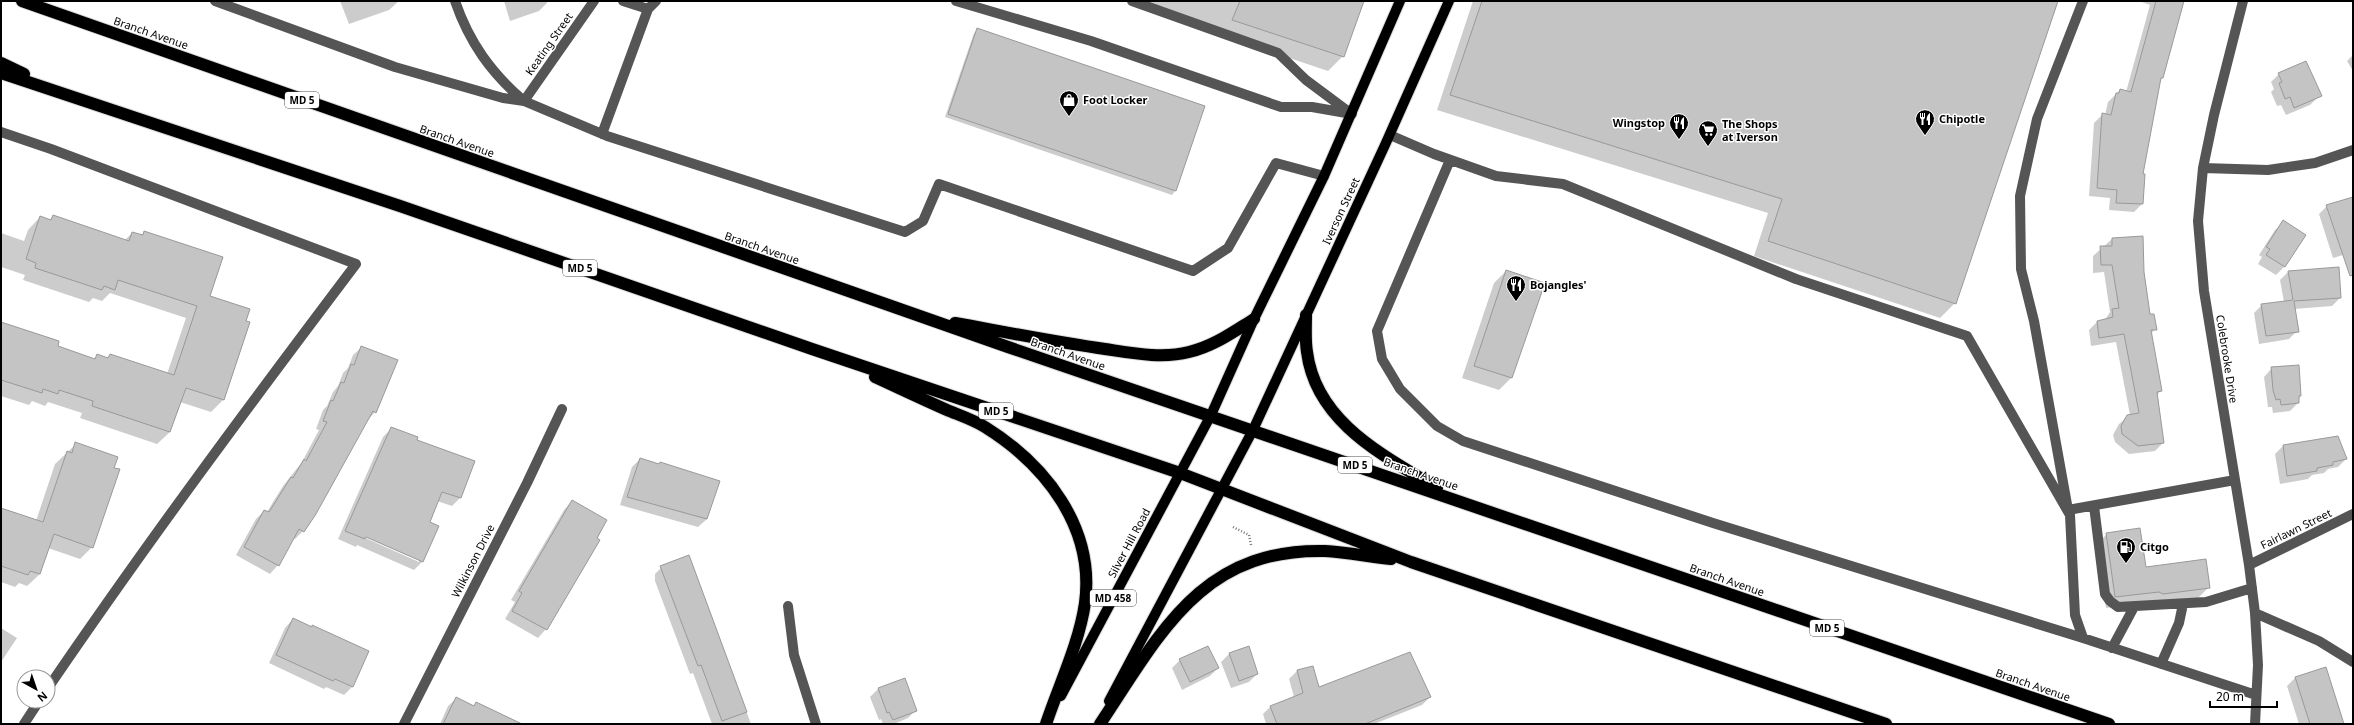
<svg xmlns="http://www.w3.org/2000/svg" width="2354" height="725" viewBox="0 0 2354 725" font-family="'Noto Sans',sans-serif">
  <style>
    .shadow { fill: #0003; fill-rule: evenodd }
    .building { fill: #c4c4c4; stroke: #999 }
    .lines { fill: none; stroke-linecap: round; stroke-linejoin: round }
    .major-casing { stroke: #dbdbdb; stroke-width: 12 }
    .highway-casing { stroke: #dbdbdb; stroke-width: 14 }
    .path { stroke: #777; stroke-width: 2.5; stroke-dasharray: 1 2; stroke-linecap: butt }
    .minor { stroke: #555; stroke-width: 10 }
    .major { stroke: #000; stroke-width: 10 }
    .highway { stroke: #000; stroke-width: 12 }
    .labels { text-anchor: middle; stroke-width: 3; stroke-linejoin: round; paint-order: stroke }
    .shield { fill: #fff; stroke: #4c4c4c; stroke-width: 1 }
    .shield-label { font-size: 10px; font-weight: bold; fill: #000 }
    .street-label { font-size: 11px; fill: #000; stroke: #fff }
    .poi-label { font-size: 11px; font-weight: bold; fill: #000; stroke: #fff; text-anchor: start }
  </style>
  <rect width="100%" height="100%" fill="#fff"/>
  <path class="shadow" d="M340,1H399L389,10L349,24Z
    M504,1H547V3L539,11L510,21Z
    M1145,1H1363L1343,56L1328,71L1218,34Z
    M1473,1H2057L1955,303L1940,318L1754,256L1768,213L1437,110Z
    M2139,1H2182L2162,78L2159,80L2142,175V204L2134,212L2109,210L2110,198L2089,196L2094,123L2102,115H2105L2108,102L2120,90L2126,92L2150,5Z
    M978,30L1204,107L1175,191L1172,195L945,117L974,33Z
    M2353,55V71L2347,61Z
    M2279,74L2318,97L2310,105L2286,115L2281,105L2277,106L2271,92L2274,89L2271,82Z
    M2353,204V252L2333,258L2319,214L2327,206Z
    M40,217L49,220L53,217L124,241L132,233L141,236L144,232L208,296L249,323L223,400L211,412L180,402L170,432L157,444L80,418L82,413L48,402L45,406L32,401L29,405L1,396V323L57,347L94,359L97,356L106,359L110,355L167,374L186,318L110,293L102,301L93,298L89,302L23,280L25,275L1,267V233L24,241L28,230Z
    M2284,222L2304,235L2284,267L2276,275L2258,264L2262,257L2259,255L2275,230Z
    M2142,237L2143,272L2150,315L2155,329L2151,334L2161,390L2157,395L2163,443L2155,451L2129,454L2115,442L2113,435L2119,424L2130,415L2116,342L2091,346L2089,330L2097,322L2105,320L2110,312L2104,272L2093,273V256L2112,239Z
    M2338,268L2340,298L2332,306L2294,309L2297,331L2289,339L2259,344L2254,313L2262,305L2284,302L2280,280L2288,272Z
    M1506,271L1511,378L1499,390L1462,378L1494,283Z
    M362,347L375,412L367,421L303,531L295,539L293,538L278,565L270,574L236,555L256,519L264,511L267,512L283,486L302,462L319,430L316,429L323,410L327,406L333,392L338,386L343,373L348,368L353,355Z
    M2272,368L2300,396L2298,403L2290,411L2273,413L2272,407H2268L2264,377Z
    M391,429L416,440L474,462L460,498L452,506L437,501L429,522L437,526L422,562L414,570L357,545L356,547L338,539L383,437ZM361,534L419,560V562L361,536Z
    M76,444L92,547L80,559L48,548L40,574L27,586L19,583L15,587L1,582V509L36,521L55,464Z
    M2283,446L2346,459L2338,467L2328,469L2324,473L2312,475L2308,479L2280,484L2275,454Z
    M640,459L707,519L698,527L620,505L632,467Z
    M572,501L606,521L588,558L546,629L538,638L505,619L515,602L511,600L564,510Z
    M2107,534L2145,568L2209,587L2198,598L2106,608L2096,545Z
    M689,556L751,724H712L693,673L690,674L655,581V574L663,566Z
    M293,619L311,628L313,626L368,652L352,687L344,695L326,687L324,689L269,663L285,628Z
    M1,628L17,638L1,662Z
    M1230,653L1257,674L1249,682L1231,688L1221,662Z
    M1180,660L1218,668L1210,676L1182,690L1172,668Z
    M2326,668L2343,724H2299L2287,686L2295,678Z
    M1297,671L1318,689L1430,697L1422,705L1374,724H1266L1263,714L1271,706L1294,697L1289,679Z
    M878,689L916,710L908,718L894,724H883L881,719L879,720L870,697Z
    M457,698L474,706L476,703L522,724H440L448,706Z"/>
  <path class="building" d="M1240,1H1364L1344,57L1232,20Z
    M1482,1H2058L1956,304L1768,241L1782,199L1450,95Z
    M2156,1H2184L2163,78H2161L2143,174H2145L2143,204L2116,203L2117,190L2097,188L2102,113L2111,115L2116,93H2119L2120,89L2131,92Z
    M977,28L1205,106L1176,191L948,114Z
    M2306,61L2322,96L2294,108L2290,97L2285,99L2279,83L2282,82L2278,73Z
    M2353,197V275L2350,276L2326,205Z
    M53,215L129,241L132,232L143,235L144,231L223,257L210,296L250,309L246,321L250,322L224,400L186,388L170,432L92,406L93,401L59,390L58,394L43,389L42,393L1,380V322L59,341L58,346L95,359L97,354L108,358L110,354L174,375L197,306L118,280L115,290L104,286L102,290L35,268L36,263L26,259L40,216L51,220Z
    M2283,220L2306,235L2285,267L2266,255L2270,249L2266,247Z
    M2143,236L2144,272L2150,314H2154L2157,330H2151L2162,391L2157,392L2164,443L2138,446L2122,434L2121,426L2127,415L2139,413L2124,334L2099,338L2097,321L2113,317L2112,309L2119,308L2112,265H2101L2100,246H2112V238Z
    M2339,267L2341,298L2294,301L2299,332L2266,336L2261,304L2293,300L2288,271Z
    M1506,270L1545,283L1512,378L1474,366Z
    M361,346L398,360L376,413L373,411L316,514L304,532L299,529L279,566L244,547L264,510L269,512L291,477L293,478L304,459L306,461L327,422L323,421L331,400L333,401L341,382L344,383L351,364L354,365Z
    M2299,365L2301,396H2299V403L2281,405L2280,399L2276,400L2273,390L2271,367Z
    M391,427L418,437L417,440L475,461L461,498L442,492L430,522L439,526L423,562L366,537L365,539L345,531Z
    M2338,436L2347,459L2333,462V465L2317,468V471L2287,476L2283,445Z
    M75,442L118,457L114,468L120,469L93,548L54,534L40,574L30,571L28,575L1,566V508L43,522L67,451L72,453Z
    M640,458L659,464L660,462L720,481L707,519L627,497Z
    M572,500L607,520L597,538L600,540L547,630L512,611L522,593L519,591Z
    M2140,528L2146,567L2206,559L2210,588L2163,594L2159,592L2115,597L2106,533Z
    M689,555L747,712L722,721L701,665L698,666L660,566Z
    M293,618L312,627V625L369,651L353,687L335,679L333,681L276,655Z
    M1208,646L1219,668L1190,682L1179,659Z
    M1249,646L1258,674L1239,681L1229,653Z
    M1410,652L1431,697L1365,724H1277L1270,706L1303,693L1297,670L1313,666L1319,687Z
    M2326,667L2344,724H2310L2295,677Z
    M905,678L917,711L893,720L889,712L887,713L878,688Z
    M456,697L474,706L476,702L522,724H443Z"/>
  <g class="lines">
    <defs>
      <path id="major" d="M1061,696L1211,415L1254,319L1324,176L1400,1
        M1109,701L1253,430L1385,145L1449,1"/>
      <path id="highway" d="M22,1L1008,347L2109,724
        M1,63L24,74
        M1,73L400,206L812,349L1180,473L1411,562L1886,724
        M1306,315C1306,327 1305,340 1307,352C1316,422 1383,455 1437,488
        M955,323C1005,332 1055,342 1105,349C1132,353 1162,359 1189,352C1214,346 1233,332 1254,319
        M875,377C899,388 922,399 947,410C959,415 974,420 985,427C1046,465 1095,528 1085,603C1079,644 1059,685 1046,724
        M1100,724C1160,634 1201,548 1325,551C1347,552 1370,557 1391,559"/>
    </defs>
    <use href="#major" class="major-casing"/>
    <use href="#highway" class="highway-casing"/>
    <path class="path" d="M1233,527L1249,535L1251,545"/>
    <path class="minor" d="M215,1L395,67L503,98L524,101L607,136L905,232L923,221L939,184L1193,271L1228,248L1276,163L1324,176
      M455,1C469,42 491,73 524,101L594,1
      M623,1L648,9
      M956,1L1091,41L1281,107H1312L1352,114
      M1132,1L1278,53L1306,80L1349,112
      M2083,1L2037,119L2020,196L2021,269L2034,321L2068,510L2235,480
      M2243,1L2214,115L2203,168L2198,221L2204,291L2249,565L2255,613L2258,665L2255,724
      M1,132L51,149L356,264C251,403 146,544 48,688
      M602,134L648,9L656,1
      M1390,135L1434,154L1496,176L1563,184L1796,279L1967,336L2070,515L2075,615L2083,638
      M1450,160L1377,331L1382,359L1400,389L1437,426L1463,441L1713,523L2083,638L2256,695
      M2203,168L2268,170L2315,163L2353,150
      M2094,506L2105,594L2110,601L2118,607L2206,602L2252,588
      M2249,565L2353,514
      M788,606L794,655L816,724
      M2255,613L2319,641L2353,662
      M2112,648L2134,607
      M2161,664L2179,623L2183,604
      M24,724L39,701
      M404,724L527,483L562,409"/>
    <use href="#major" class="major"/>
    <use href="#highway" class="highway"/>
  </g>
  <defs>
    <symbol id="shop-pin" viewBox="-11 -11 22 30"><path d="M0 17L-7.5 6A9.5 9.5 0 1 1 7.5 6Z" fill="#000" stroke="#fff"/><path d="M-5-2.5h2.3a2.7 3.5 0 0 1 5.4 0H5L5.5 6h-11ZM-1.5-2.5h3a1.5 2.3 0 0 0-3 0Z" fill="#fff"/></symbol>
    <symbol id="restaurant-pin" viewBox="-11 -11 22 30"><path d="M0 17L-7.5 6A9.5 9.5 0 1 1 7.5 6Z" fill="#000" stroke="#fff"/><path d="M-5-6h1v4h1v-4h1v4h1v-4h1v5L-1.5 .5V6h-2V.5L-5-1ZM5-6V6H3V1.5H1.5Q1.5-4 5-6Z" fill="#fff"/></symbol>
    <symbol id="supermarket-pin" viewBox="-11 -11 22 30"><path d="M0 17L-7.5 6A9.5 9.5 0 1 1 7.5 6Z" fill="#000" stroke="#fff"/><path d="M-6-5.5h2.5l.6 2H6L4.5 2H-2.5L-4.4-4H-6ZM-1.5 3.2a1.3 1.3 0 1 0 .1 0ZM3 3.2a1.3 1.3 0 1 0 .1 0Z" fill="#fff"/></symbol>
    <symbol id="fuel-pin" viewBox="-11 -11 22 30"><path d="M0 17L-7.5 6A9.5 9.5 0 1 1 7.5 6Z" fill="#000" stroke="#fff"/><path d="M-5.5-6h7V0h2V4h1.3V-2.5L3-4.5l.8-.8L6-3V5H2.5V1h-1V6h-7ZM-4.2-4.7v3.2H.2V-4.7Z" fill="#fff"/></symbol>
  </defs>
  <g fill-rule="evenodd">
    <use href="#shop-pin" x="1058" y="89" width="22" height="30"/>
    <use href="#restaurant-pin" x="1914" y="108" width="22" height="30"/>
    <use href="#restaurant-pin" x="1668" y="112" width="22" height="30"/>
    <use href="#supermarket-pin" x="1697" y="119" width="22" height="30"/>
    <use href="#restaurant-pin" x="1505" y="274" width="22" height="30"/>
    <use href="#fuel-pin" x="2115" y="536" width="22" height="30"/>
  </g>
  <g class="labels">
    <g class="shield">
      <rect x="285" y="92" width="34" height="16" rx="3"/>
      <rect x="563" y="260" width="34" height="16" rx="3"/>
      <rect x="979" y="403" width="34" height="16" rx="3"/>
      <rect x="1338" y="457" width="34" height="16" rx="3"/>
      <rect x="1090" y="590" width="46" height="16" rx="3"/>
      <rect x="1810" y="620" width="34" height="16" rx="3"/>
    </g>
    <g class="shield-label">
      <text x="302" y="104">MD 5</text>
      <text x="580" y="272">MD 5</text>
      <text x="996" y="415">MD 5</text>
      <text x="1355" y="469">MD 5</text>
      <text x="1113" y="602">MD 458</text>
      <text x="1827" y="632">MD 5</text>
    </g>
    <g class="street-label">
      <text transform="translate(151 33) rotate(19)" y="4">Branch Avenue</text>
      <text transform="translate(549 44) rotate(-55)" y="4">Keating Street</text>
      <text transform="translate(457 141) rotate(19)" y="4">Branch Avenue</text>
      <text transform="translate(1341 211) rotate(-65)" y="4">Iverson Street</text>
      <text transform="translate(762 248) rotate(19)" y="4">Branch Avenue</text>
      <text transform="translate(1068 354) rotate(19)" y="4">Branch Avenue</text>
      <text transform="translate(2227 359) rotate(81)" y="4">Colebrooke Drive</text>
      <text transform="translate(1421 474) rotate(19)" y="4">Branch Avenue</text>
      <text transform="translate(2296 529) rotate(-26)" y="4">Fairlawn Street</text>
      <text transform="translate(1129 543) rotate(-62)" y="4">Silver Hill Road</text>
      <text transform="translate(473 561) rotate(-63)" y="4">Wilkinson Drive</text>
      <text transform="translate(1727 580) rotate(19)" y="4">Branch Avenue</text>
      <text transform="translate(2033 685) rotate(19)" y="4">Branch Avenue</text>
    </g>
    <g class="poi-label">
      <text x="1083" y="104">Foot Locker</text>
      <text x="1939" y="123">Chipotle</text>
      <text x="1665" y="127" text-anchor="end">Wingstop</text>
      <text x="1722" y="128">The Shops<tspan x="1722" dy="13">at Iverson</tspan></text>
      <text x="1530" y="289">Bojangles'</text>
      <text x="2140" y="551">Citgo</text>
    </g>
  </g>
  <rect width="2354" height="725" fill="none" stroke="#000000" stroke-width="4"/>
  <g transform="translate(36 689) rotate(140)"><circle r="19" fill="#ffffff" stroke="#999999"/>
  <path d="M0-3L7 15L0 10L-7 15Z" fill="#000000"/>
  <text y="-6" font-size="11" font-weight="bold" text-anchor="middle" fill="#000000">N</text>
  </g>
  <path d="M2210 701v6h67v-6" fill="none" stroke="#000000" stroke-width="2"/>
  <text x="2216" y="701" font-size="12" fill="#000000" stroke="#ffffff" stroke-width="3" paint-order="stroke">20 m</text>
</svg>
